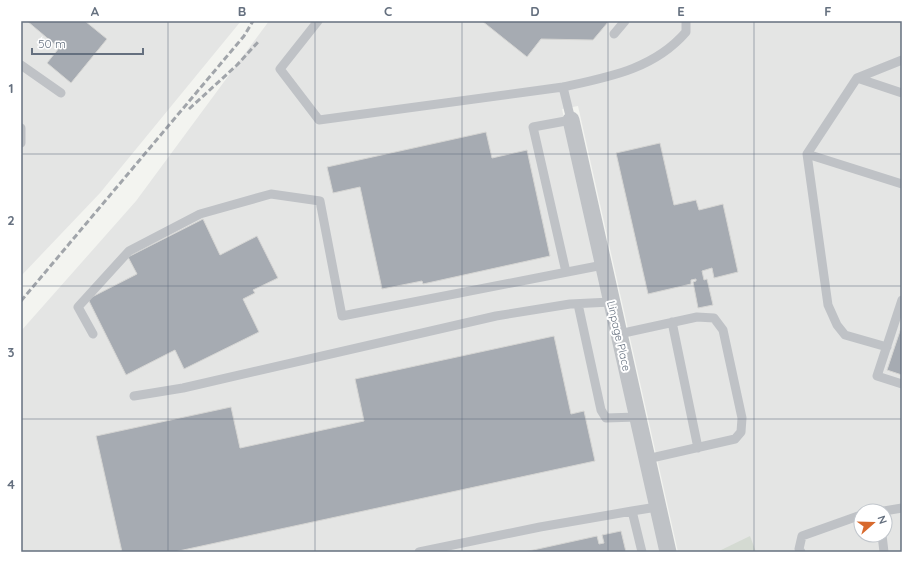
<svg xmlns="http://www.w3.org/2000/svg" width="923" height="573" viewBox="0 0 923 573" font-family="Quicksand,sans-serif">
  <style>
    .built { fill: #e4e5e4; fill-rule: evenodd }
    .green { fill: #d4dad2 }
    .building { fill: #a6abb2; stroke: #d5d5d3 }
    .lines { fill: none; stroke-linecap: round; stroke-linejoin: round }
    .service { stroke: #bfc2c6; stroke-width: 9 }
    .minor { stroke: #bfc2c6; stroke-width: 17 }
    .rail { stroke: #a1a5aa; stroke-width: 3; stroke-dasharray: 6 3; stroke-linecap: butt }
    .grid { fill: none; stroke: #65707f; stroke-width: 1; stroke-opacity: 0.55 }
    .labels { text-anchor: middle; stroke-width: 4; stroke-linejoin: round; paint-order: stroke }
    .street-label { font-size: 11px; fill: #65707f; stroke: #fff }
    .neatline { fill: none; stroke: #65707f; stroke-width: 1.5 }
    .grid-label { font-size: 13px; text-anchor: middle; font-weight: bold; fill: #65707f }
  </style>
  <rect width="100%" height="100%" fill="#f3f4f0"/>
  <path class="built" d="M21,21H241L100,193L21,276Z
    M269,21H902V552H678L578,106L562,109L660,552H21V331L136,201ZM861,511H885V535H861Z"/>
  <path class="green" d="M750,536L756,552H717Z"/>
  <path class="building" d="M27,21H85L107,39L71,83L47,63L59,48Z
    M482,21H609L593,40L541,39L527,57Z
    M486,132L492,158L527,150L550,256L423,284L422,281L382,289L360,187L333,193L327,167Z
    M660,143L674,205L696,200L699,210L723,204L738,272L714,278L712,268L702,271L704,280L707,279L713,305L698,308L693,282L696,281V279L691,280V284L648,294L616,153Z
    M203,219L220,255L257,236L278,278L253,290L255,293L243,299L259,332L184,369L175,350L126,375L88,299L137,274L128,257Z
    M902,325V375L887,370Z
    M554,336L571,414L584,411L595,461L174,552H122L96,436L231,407L240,448L364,421L355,379Z
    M621,531L626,552H524L597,536L599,544L604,543L602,535Z"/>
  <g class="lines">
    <path class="service" d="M318,21L280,69L319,120L563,87L571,120L533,127L566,272
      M614,34L625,21
      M21,65L61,93
      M857,78L902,60
      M563,87C609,77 654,69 686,32V21
      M902,93L857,78L807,154L902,184
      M21,128V143
      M807,154L828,305L837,325L845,335L887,347
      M902,300L877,376L902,384
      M578,304L601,410L606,418L637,417
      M672,322L698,448
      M93,334L78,307L129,251L200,214L271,194L320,201L342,316L603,265
      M619,334L697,317L714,318L723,330L742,418L741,432L735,439L647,459
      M134,396L183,388L496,316L570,304L611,302
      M884,511L902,508
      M882,535L884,552
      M419,552L540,527L632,511
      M642,552L632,511L657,507
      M801,552L799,549L802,536L861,515"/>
    <path class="minor" d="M571,120L668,552"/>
    <path class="rail" d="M189,109L237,65L258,42
      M21,301L244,36L253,21"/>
  </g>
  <path class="grid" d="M168,21V552M315,21V552M462,21V552M608,21V552M754,21V552M21,154H902M21,286H902M21,419H902"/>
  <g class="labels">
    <g class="street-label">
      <text transform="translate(619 336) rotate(77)" y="4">Linpage Place</text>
    </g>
  </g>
  <rect width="923" height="573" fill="none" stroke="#ffffff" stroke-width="44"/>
  <g transform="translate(873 523) rotate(70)"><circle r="19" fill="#ffffff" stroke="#c1c6cc"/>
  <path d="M0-3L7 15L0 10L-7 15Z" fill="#d7692d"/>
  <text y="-6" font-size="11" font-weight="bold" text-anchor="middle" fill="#65707f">N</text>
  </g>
  <path d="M32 48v6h111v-6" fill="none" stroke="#65707f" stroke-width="2"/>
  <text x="38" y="48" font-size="12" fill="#65707f" stroke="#ffffff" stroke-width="3" paint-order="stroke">50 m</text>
  <rect x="22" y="22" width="879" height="529" class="neatline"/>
  <g class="grid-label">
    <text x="95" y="16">A</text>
    <text x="242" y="16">B</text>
    <text x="388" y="16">C</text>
    <text x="535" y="16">D</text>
    <text x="681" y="16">E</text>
    <text x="828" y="16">F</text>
    <text x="11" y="93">1</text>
    <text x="11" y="225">2</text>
    <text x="11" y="357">3</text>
    <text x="11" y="489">4</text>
  </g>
</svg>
